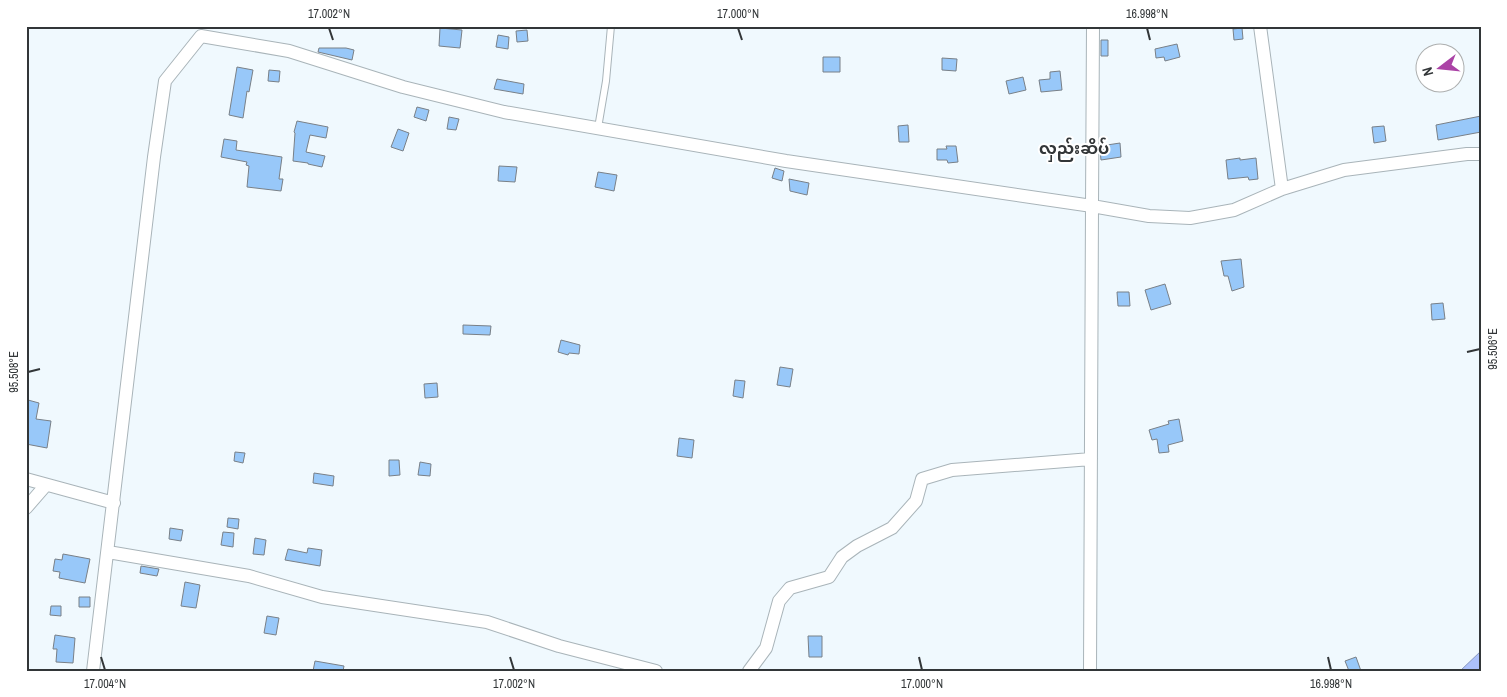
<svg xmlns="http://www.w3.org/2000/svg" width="1507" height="697" viewBox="0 0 1507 697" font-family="'Archivo Narrow','Noto Sans Myanmar',sans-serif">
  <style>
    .water { fill: #acc1fb; stroke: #8797c0 }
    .building { fill: #98c8f9; stroke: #798087 }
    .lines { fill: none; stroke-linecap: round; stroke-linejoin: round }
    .lane-casing { stroke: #a9b4b9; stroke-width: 8 }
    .street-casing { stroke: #a9b4b9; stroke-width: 14 }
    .lane { stroke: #fff; stroke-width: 6 }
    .street { stroke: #fff; stroke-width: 12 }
    .ticks { fill: none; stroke: #323638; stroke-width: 2 }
    .labels { text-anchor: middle; stroke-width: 4; stroke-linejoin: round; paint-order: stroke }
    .quarter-label { font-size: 16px; font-weight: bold; fill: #323638; stroke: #fff }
    .neatline { fill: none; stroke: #323638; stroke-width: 2 }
    .ticks-label { font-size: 12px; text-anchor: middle; fill: #323638 }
  </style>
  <rect width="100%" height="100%" fill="#f0f9fe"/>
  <path class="water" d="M1481,651V671H1460Z"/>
  <path class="building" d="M440,28L462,30L460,48L439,46Z
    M1242,28L1243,39L1234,40L1233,29Z
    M527,30L528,41L517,42L516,31Z
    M498,35L509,37L508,49L496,47Z
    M1101,40H1108V56H1101Z
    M1177,44L1180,57L1165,61L1164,57L1156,58L1155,49Z
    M319,48H346L354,50L352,60L318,52Z
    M823,57H840V72H823Z
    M942,58L957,59L956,71L942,70Z
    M237,67L253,70L249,92L247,91L243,118L229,115Z
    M269,70L280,71L279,82L268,81Z
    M1060,71L1062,90L1041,92L1039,80L1050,79V72Z
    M1023,77L1026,90L1009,94L1006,81Z
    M497,79L524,84L523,94L494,89Z
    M417,107L429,110L426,121L414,117Z
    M1481,116V132L1438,140L1436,125Z
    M449,117L459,119L456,130L447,129Z
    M297,121L328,127L326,138L310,135L306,152L325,156L322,167L308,164V163L293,161L295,133L294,132Z
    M908,125L909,142H899L898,126Z
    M1384,126L1386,141L1374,143L1372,127Z
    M398,129L409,133L403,151L391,147Z
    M224,139L237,141L236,150L282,157L279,179H283L281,191L247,187L249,166L246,165L247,162L221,157Z
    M1120,143L1121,157L1101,160L1100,150L1108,148L1107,145Z
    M946,146H956L958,162L948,163L947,160H937V149H947Z
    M1240,158V160L1256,158L1258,179L1249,180L1248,177L1228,179L1226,160Z
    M499,166L517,167L515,182L498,181Z
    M775,168L784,171L782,181L772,178Z
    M598,172L617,175L614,191L595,187Z
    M789,179L809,183L807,195L790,191Z
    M1241,259L1244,287L1232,291L1228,276H1224L1221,261Z
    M1165,284L1171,304L1151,310L1145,290Z
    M1117,292H1129L1130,306H1118Z
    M1443,303L1445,319L1432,320L1431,304Z
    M463,325L491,326L490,335L463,334Z
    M561,340L580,345L579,354L569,353L568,355L558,352Z
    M780,367L793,369L790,387L777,385Z
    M735,380L745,381L743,398L733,396Z
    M437,383L438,397L425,398L424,384Z
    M28,400L39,403L36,419L51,421L47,448L26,444V408Z
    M1179,419L1183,441L1168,445L1169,452L1159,453L1157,439L1152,440L1149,430L1169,424L1168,421Z
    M679,438L694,440L692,458L677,456Z
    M235,452L245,453L243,463L234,461Z
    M389,460H399L400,475L389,476Z
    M420,462L431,464L430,476L418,475Z
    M314,473L334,476L333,486L313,483Z
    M228,518L239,519L238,529L227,527Z
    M170,528L183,530L181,541L169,539Z
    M223,532L234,533L233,547L221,545Z
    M255,538L266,540L264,555L253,554Z
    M308,548L322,550L320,566L285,560L288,549L307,553Z
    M63,554L90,559L85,583L59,578L60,572L53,571L55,559L62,560Z
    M141,566L159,569L157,576L140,573Z
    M185,582L200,585L196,608L181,606Z
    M79,597H90V607H79Z
    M51,606H61V616L50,615Z
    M267,616L279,618L276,635L264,633Z
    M55,635L75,638L73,663L56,662L57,649H53Z
    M808,636H822V657H809Z
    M1356,657L1361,671H1349L1345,661Z
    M315,661L344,666L343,671H313Z"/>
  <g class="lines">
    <defs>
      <path id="lane" d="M598,128L606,81L611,26"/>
      <path id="street" d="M1093,26L1092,206L1149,216L1190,218L1234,210L1282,189L1344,170L1467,154H1481
        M1260,26L1282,189
        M26,479L114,503
        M26,508L46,485
        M108,552L249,576L322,597L487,622L559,646L656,671
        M93,671L154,157L165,81L201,36L289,51L403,87L504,112L786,161L1092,206L1090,671
        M749,671L766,648L779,601L790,588L829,577L842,557L857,546L892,528L916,501L922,479L952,470L1091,459"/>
    </defs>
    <use href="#lane" class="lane-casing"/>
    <use href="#street" class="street-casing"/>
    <use href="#lane" class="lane"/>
    <use href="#street" class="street"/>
  </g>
  <path class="ticks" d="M329,28L333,40M738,28L742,40M1147,28L1150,40M1467,352L1480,349M28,372L40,369M101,657L105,670M510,657L514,670M919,657L922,670M1328,657L1331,670"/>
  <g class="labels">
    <g class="quarter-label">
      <text x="1074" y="154">လှည်းဆိပ်</text>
    </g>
  </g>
  <rect width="1507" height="697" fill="none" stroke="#ffffff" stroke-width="55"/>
  <g transform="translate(1440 68) rotate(254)"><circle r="24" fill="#ffffff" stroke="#adafaf"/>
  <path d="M0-4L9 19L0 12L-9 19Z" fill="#ab43a6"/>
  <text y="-8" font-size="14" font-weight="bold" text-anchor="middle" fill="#323638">N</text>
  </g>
  <rect x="28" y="28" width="1452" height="642" class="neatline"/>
  <g class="ticks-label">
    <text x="329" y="18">17.002°N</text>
    <text x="738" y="18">17.000°N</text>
    <text x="1147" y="18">16.998°N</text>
    <text transform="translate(1493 349) rotate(-90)" y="4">95.506°E</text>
    <text transform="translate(14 372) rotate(-90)" y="4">95.508°E</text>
    <text x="105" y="688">17.004°N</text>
    <text x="514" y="688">17.002°N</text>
    <text x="922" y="688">17.000°N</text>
    <text x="1331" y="688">16.998°N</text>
  </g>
</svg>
